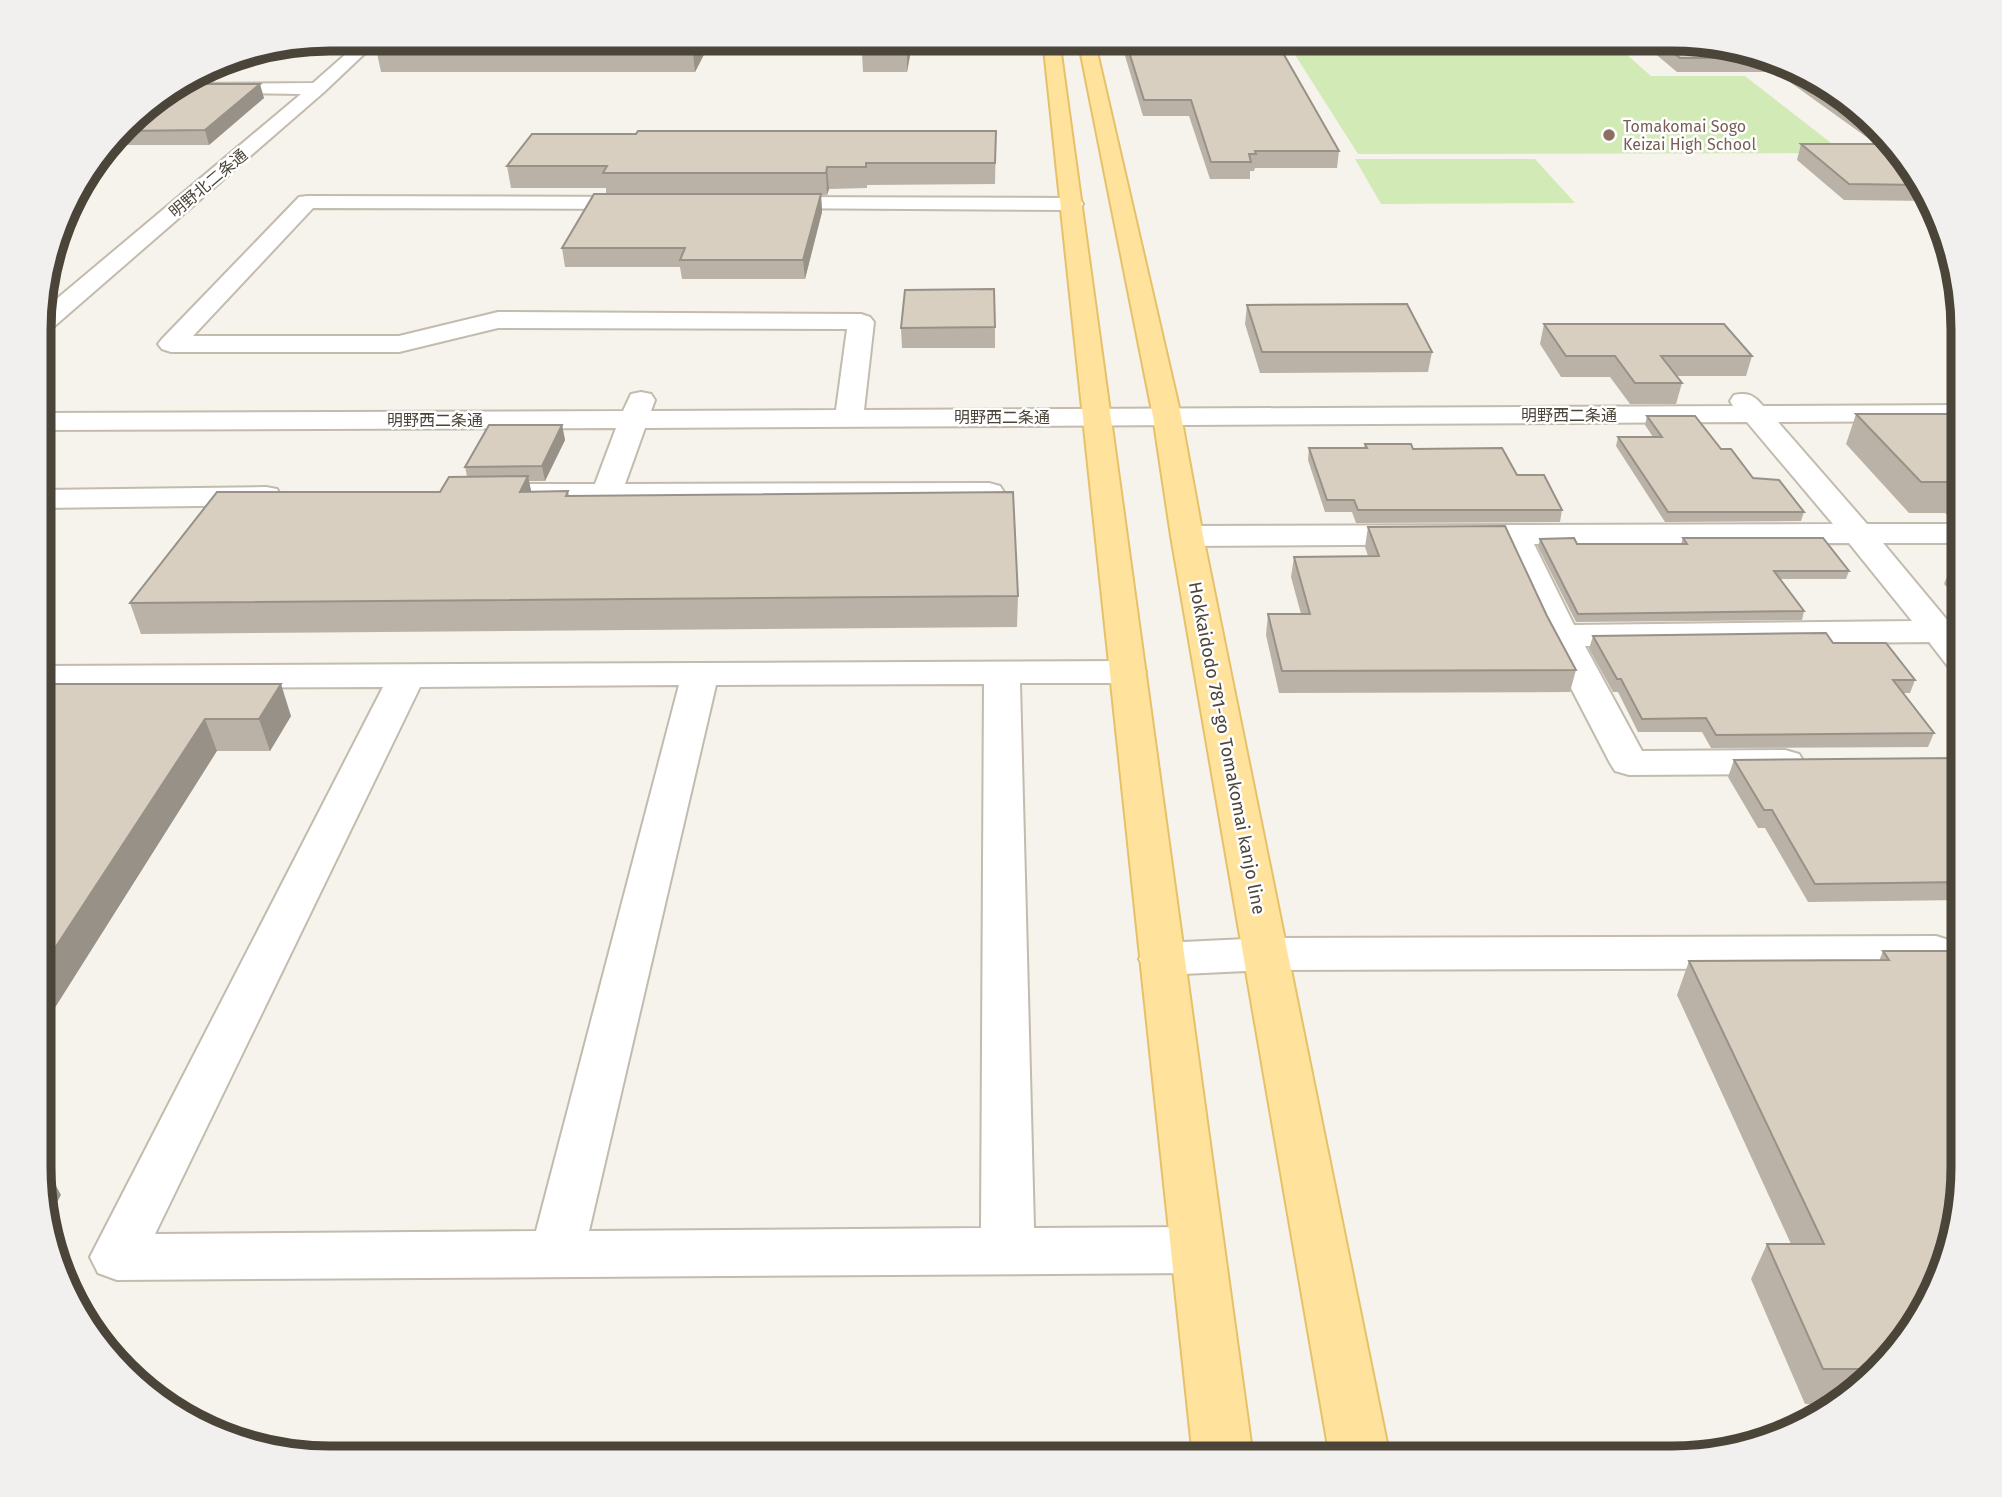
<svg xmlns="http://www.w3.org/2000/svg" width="2002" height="1497" viewBox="0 0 2002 1497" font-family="'Fira Sans','Noto Sans JP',sans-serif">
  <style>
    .green { fill: #d2eab5 }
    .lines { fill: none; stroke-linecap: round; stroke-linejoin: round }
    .minor-casing { stroke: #c2bbae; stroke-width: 4 }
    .major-casing { stroke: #e6c16a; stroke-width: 4 }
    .minor { fill: #fff; fill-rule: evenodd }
    .major { fill: #ffe39c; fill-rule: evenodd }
    .wall { fill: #bab2a6 }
    .shaded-wall { fill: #979187 }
    .building { fill: #d8cfc1; stroke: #979187; stroke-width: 2 }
    .education-dot { fill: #8d6e63; stroke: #fff; stroke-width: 2.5 }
    .labels { text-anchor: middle; stroke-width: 5; stroke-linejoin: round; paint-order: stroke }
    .far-education-label { font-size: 16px; fill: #785e54; stroke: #fff; text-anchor: start }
    .far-street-label { font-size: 16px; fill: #4b4439; stroke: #fff }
    .street-label { font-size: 18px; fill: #4b4439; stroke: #fff }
    .rim { fill: none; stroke: #4b4439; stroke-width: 9 }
  </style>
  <rect width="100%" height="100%" fill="#f6f3ec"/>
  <path class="green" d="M1285,39H1609L1651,76H1745L1844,153L1358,154Z
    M1355,159H1535L1575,203L1381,204Z"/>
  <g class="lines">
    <defs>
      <path id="minor" d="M363,39H380L324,92L50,330L41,333V312L301,94L169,92L185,84L313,83Z
        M307,196L642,197L650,198L653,203L650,208L642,209L313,208L193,336H399L498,312L861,314L870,317L874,322L864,410L1733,406L1730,401L1734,395C1748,392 1754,395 1763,406L1963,405V421L1778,422L1867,524H1963V543H1883L1948,621H1963V672L1950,669L1929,642L1585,646L1642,751L1785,750L1799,754L1804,762L1799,770L1785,774L1629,775L1615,771L1610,763L1544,636L1502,544L1187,546L1176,543L1171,536L1176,529L1187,526L1833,524L1747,422L645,428L625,484L989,483L1000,486L1004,492L1000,498L989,501L515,502L504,499L500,493L504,487L515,484H595L616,428L41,430V413L623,411L631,394L641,392L651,394L655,400L651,411L836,410L847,329L498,328L399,352H171L162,349L158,344L162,339L299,197ZM1849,543L1912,621L1574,625L1534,544Z
        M769,197L1072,198L1080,199L1083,204L1080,209L1072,210L761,208L758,203L761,198Z
        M266,487L277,489L281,496L277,503L266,505L41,508V490Z
        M1128,661L1141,664L1146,672L1141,680L1128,683H1020L1034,1228L1197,1227L1216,1234L1224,1250L1216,1266L1197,1273L117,1280L98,1273L90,1257L383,687L40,688V666ZM984,684L981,1228L589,1231L716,685ZM679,685L536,1231L155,1234L420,687Z
        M1936,936L1952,941L1958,952L1952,963L1936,968L1267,970L1162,975L1146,970L1139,959L1146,948L1162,943L1267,938Z"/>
      <path id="major" d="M1043,39H1059L1253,1458H1193Z
        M1078,39H1094L1181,416L1203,536L1390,1458H1330L1171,536L1153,416Z"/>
    </defs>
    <use href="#minor" class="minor-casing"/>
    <use href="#major" class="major-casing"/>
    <use href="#minor" class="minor"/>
    <use href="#major" class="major"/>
  </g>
  <path class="wall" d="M712,39L695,72H381L377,53Z
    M913,39L907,72H863L862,54Z
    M1120,39H1275L1339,151L1337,168H1255L1254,171H1250V179H1210L1189,116H1143Z
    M1632,39H1691L1783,61L1864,111L1933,201L1844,200L1797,160L1801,144H1876L1780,75L1769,72H1677L1646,46H1641Z
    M264,98L209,145H109L138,111Z
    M996,131L995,184L867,185V188L829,189L827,195H821L822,212L805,279H682L680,267H565L562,248L606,194V188H511L507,166L636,134Z
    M1247,305L1432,352L1428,372L1260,373L1245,324Z
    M1544,324L1752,356L1746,376H1677L1682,383L1676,404H1630L1610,377H1561L1540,344Z
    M995,327V348H902L901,328Z
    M1856,414H1963V522L1953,521L1945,513H1909L1846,444Z
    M1647,416L1721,449L1753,478L1804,512L1801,521L1665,522L1616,446L1618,437H1653L1645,425Z
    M562,425L565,440L545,481H529L531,492L568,491L569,496L1018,596L1017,627L141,634L130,603L440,492L467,476L465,467Z
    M1365,444L1413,449L1517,475L1562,510L1560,522L1356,523L1352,512H1325L1308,460L1309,448H1364Z
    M1368,527L1547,616L1576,670L1570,692L1279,693L1266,635L1268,614H1301L1291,577L1294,557L1368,556L1365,547Z
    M1683,538L1849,571L1846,579H1780L1804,611L1802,620L1576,622L1538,547L1540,539L1577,544H1681Z
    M1957,552H1963V605L1944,584Z
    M1593,636L1833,643L1915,680L1910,693H1903L1934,733L1928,747L1711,748L1702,732H1638L1618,692H1613L1589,649Z
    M40,684L291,716L270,751H217Z
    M1734,760L1963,765V900L1808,902L1765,828H1758L1728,777Z
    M1883,951H1963L1891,1359L1833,1404H1805L1751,1279L1767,1244H1791L1677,995L1689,961H1879Z"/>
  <path class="shaded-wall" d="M701,39H712L695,72L693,53Z
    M909,39H913L907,72V54Z
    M260,84L264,98L209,145L205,130Z
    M827,167L829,189L827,195L826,173Z
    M821,194L822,212L805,279L803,260Z
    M562,425L565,440L545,481L542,466Z
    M528,476L534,505L520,492Z
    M281,684L291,716L270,751L259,719Z
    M205,719L217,751L39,1033L40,971Z
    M41,1159L61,1195L48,1218L39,1187V1163Z"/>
  <path class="building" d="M394,39H701L693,53H377Z
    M866,39H909L907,54H862Z
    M1125,39H1275L1339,151H1255L1256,154H1249L1251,162H1211L1191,100H1144Z
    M1657,39H1691L1772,58H1680Z
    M1776,59L1783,61L1864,111L1876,126L1784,62Z
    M188,84H260L205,130L121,131L138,111L163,96H171Z
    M638,131H996L995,163H866V167H827L826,173H603L607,166H507L532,134H636Z
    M1801,144H1890L1921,185L1849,184Z
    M594,194H821L803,260H680L685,248H562Z
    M994,289L995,327L901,328L905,290Z
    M1407,304L1432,352H1262L1247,305Z
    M1544,324H1724L1752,356H1661L1682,383H1635L1615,356H1566Z
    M1856,414H1963V488L1957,482H1921Z
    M1647,416H1695L1721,449H1731L1753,478L1779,480L1804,512H1668L1618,437H1662Z
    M489,425H562L542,466L465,467Z
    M1365,444H1411L1413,449L1502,448L1517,475H1544L1562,510H1358L1354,500H1327L1309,448H1367Z
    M528,476L520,492L568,491L566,496L1013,492L1018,596L130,603L217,492H440L449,477Z
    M1505,526L1547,616L1576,670L1282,671L1268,614H1310L1294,557L1379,556L1368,527Z
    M1574,538L1577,544H1687L1683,538H1823L1849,571H1774L1804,611L1578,614L1540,539Z
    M1957,552H1963V559Z
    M1826,633L1833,643H1886L1915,680H1893L1934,733L1716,735L1706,718L1642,719L1621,679H1617L1593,636Z
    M40,684H281L259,719H205L40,971Z
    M1958,758L1963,765V882L1815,884L1772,810H1764L1734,760Z
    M1883,951H1963V1187L1941,1279L1891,1359L1879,1369H1823L1767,1244H1824L1689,961L1889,960Z"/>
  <circle class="education-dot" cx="1609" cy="135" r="7"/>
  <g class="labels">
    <g class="far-education-label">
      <text x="1623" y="132">Tomakomai Sogo<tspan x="1623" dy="18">Keizai High School</tspan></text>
    </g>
    <g class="far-street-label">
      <text transform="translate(208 183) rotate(-40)" y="6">明野北二条通</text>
      <text x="1569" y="421">明野西二条通</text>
      <text x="1002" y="423">明野西二条通</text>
      <text x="435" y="426">明野西二条通</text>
    </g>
    <g class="street-label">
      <text transform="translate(1227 748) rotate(79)" y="6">Hokkaidodo 781-go Tomakomai kanjo line</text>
    </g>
  </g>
  <path d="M0 0H2002V1497H0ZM330 51H1672A279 279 0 0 1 1951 330V1167A279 279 0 0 1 1672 1446H330A279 279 0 0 1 51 1167V330A279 279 0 0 1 330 51Z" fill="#f1f0ef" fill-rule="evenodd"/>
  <path class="rim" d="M330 51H1672A279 279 0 0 1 1951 330V1167A279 279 0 0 1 1672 1446H330A279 279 0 0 1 51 1167V330A279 279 0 0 1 330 51Z"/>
</svg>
